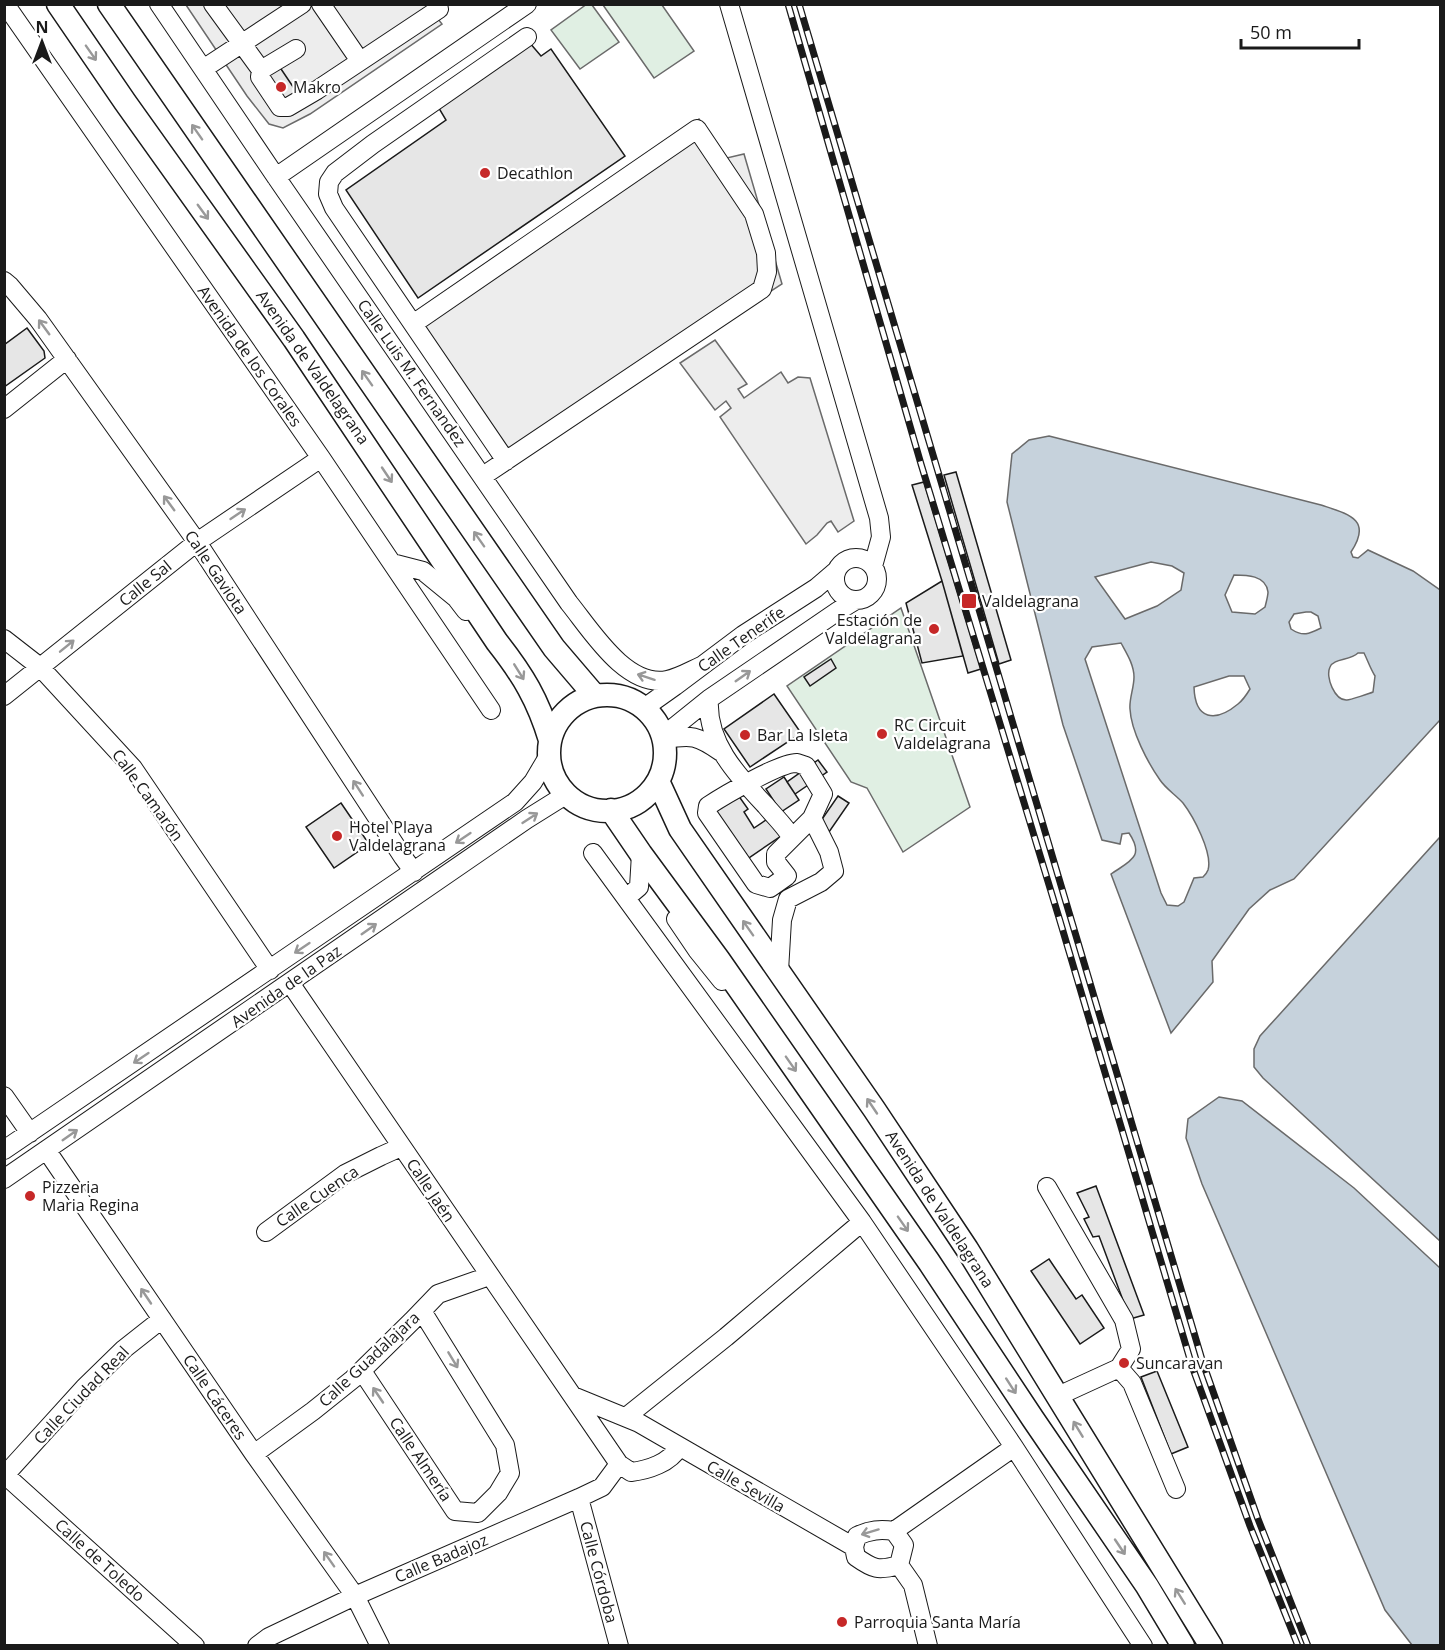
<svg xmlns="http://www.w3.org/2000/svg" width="1445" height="1650" viewBox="0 0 1445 1650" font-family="'Open Sans',sans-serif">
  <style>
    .green { fill: #e0efe3; stroke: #6a6a6a; stroke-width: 1.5 }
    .parking { fill: #ededed; stroke: #6a6a6a; stroke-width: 1.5 }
    .water { fill: #c6d2dc; stroke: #6a6a6a; stroke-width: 1.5; fill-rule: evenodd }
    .building { fill: #e6e6e6; stroke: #1a1a1a; stroke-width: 1.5 }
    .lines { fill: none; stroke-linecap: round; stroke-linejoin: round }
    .minor-casing { stroke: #1a1a1a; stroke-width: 20 }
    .major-casing { stroke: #1a1a1a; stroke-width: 25 }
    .minor { stroke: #fff; stroke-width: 18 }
    .major { stroke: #fff; stroke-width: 22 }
    .rail-casing { stroke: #1a1a1a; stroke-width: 7 }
    .rail { stroke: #fff; stroke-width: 4.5; stroke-dasharray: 14; stroke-linecap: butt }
    .oneway { stroke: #989898 }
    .poi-dot { fill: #c62828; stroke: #fff; stroke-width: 2 }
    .labels { text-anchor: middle; stroke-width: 4.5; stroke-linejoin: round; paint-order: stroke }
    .poi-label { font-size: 16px; fill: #1a1a1a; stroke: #fff; text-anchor: start }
    .street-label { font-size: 16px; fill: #1a1a1a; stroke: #fff }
  </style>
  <rect width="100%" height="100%" fill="#fff"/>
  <path class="green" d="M587,4L592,5L619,42L580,69L551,30Z
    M603,5H662L694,51L654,78Z
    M901,608L970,807L903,852L867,788L851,782L787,686Z"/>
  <path class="parking" d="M186,5H427L442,24L310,114L283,128L269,124L247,96Z
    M699,119L727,158L744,154L782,284L703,335L505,472L402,323Z
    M715,340L747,384L738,389L744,398L781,372L788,383L798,377L810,378L854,521L838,532L831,521L827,523L817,535L806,544L720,417L731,408L726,401L715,410L680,363Z"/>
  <path class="water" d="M1049,436L1321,505C1348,514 1373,519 1351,552L1353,557L1358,558L1368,550L1413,571L1440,590V720L1294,879L1270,890L1249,909L1212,961L1213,982L1171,1033L1111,874C1130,861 1145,857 1129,833L1122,834L1120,844L1102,840L1063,725L1007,502L1012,454L1029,440ZM1151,562L1172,566L1184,573L1181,590L1157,606L1125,619L1095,577ZM1234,575C1246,575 1266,575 1268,592C1268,596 1266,603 1265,607L1255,614L1232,612L1225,595ZM1306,612H1311L1318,616L1321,628C1309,634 1303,637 1291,629L1289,622L1294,614ZM1121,643C1127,654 1134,665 1134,677C1134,688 1129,699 1130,709C1131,731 1148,763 1160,780C1166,789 1176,795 1183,803C1193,816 1213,853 1208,870C1207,873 1205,875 1203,877L1194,878L1184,902L1178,906L1167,905L1161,893L1085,659L1092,647ZM1358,653H1364C1368,661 1370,668 1375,676L1373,692C1371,693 1350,700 1347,700C1335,701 1325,677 1330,667C1334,658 1350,661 1358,653ZM1229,676H1244L1250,689C1247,694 1243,700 1238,704C1215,723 1195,720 1194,687Z
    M1440,837V1241L1263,1078L1254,1067V1049L1260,1036Z
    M1219,1097L1242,1101L1354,1188L1440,1268V1645H1412L1385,1610L1202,1184L1186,1138L1188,1119Z"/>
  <path class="building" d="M529,42L541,56L551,49L625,156L418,298L346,190L446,120L437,105Z
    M277,63L304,103L289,113L263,73Z
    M27,328L44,351L45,358L4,387V345Z
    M956,472L1011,660L999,664L944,475Z
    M924,482L981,669L968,673L942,581L912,485Z
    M942,581L963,656L922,663L906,603Z
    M831,659L836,668L810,686L804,677Z
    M774,694L801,733L750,767L724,729Z
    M818,760L827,772L795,794L787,782Z
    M784,777L799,800L781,812L766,789Z
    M738,795L748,809L744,812L754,828L769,818L781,836L737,866L714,811Z
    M838,796L849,803L829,832L818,825Z
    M341,803L369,844L334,868L306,827Z
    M1096,1186L1144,1315L1130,1319L1099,1236L1093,1237L1084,1219L1089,1217L1077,1193Z
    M1049,1259L1076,1299L1082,1295L1104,1328L1080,1344L1031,1271Z
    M1157,1371L1188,1447L1171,1454L1141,1377Z"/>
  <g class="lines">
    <defs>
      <path id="minor" d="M5,4L321,458L491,710
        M159,4L276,177L569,603C591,630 626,688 667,680C678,678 690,671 701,666
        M213,4L261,70L296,49
        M321,4L360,61
        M729,4L879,518L881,537L873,566
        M203,69L302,4
        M261,70L260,77L280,107H288L317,90L439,9L436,4
        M276,177L527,4
        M4,281L10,286L38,319L197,542L403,857L414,872
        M413,324L697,129L754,214L766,253L767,272L762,289L483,476
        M4,409L67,359
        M506,461L334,208L328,194L329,182L335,173L373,144L527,37
        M835 579a21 21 0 1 1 42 0a21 21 0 1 1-42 0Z
        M392,563L423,571L456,598L466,611
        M4,639L40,667L133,768L270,970
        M4,696L197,542L321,458
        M709,699C706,743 738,776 766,806C775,817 785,826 792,838L776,854V862L787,876L770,888L756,884L707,813L708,806C723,796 781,762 797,763C800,764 803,765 806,766L823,794L812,818L792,838
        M644,708L675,686L743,635L816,588L837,570
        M663,736L709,699L838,611L856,600
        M664,739C692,735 697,735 721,752
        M593,853L862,1222L1014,1447L1143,1646
        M626,898L639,887L641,854
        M676,919L697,950L722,981
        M779,971L782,920L788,899L821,882L834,871L829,852L812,818
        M290,983L619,1464L631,1472C648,1470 670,1463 679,1447
        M4,1096L30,1133
        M4,1150L515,802L533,782L549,755
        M47,1151L254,1454L355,1596L380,1646
        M4,1179L527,819L567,794
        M1047,1187L1124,1320L1131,1349L1119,1368L1058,1396
        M266,1232L345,1174L381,1156L401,1147
        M1119,1368L1132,1383L1176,1489
        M362,1371L455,1511L478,1513L498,1493L510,1473L505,1445L422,1311
        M573,1396L639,1423L854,1547
        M626,1417L726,1337L862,1222
        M254,1454L313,1411L353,1379L412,1321L438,1294L489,1276
        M4,1474L195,1646
        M5,1475L84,1388L124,1349L162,1319
        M579,1498L619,1646
        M894,1531L904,1545L899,1565C878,1571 873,1569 856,1557L854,1547L857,1536C870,1530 880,1529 894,1531L1014,1447
        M899,1565L913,1585L928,1646
        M257,1646L269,1637L355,1596L579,1498L602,1487L619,1464"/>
      <path id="major" d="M58,4L125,102L294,339L497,642C523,675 538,700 550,740
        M109,4L554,648L595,696
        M549 753a58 58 0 1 1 116 0a58 58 0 1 1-116 0Z
        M658,781L680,829L874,1109L967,1249L1211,1646
        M611,810L641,854L719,960L929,1262L1033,1419L1147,1586L1183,1646"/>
    </defs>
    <use href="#minor" class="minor-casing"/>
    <use href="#major" class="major-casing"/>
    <use href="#minor" class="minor"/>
    <use href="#major" class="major"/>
    <defs>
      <path id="rail" d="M788,4L921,464L1060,921L1192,1366L1250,1526L1298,1646
        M799,4L1203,1363L1258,1519L1308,1646"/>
    </defs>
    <use href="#rail" class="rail-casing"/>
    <use href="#rail" class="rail"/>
  </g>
  <defs><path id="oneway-shaft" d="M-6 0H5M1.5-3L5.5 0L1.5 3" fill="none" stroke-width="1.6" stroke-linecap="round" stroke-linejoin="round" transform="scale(1.5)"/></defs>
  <g class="oneway">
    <use href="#oneway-shaft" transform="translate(91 53) rotate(55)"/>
    <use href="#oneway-shaft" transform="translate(197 132) rotate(-125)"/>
    <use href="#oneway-shaft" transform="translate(203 212) rotate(54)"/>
    <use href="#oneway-shaft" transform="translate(44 327) rotate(-126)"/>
    <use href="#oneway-shaft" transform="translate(367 378) rotate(-125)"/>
    <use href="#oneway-shaft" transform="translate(387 475) rotate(56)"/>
    <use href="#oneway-shaft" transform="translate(169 503) rotate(-126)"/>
    <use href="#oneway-shaft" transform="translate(238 514) rotate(-34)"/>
    <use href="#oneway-shaft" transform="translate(479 539) rotate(-125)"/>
    <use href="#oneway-shaft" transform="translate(67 646) rotate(-39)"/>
    <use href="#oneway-shaft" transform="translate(519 672) rotate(58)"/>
    <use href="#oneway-shaft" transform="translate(743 676) rotate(-35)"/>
    <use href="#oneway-shaft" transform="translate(646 677) rotate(-162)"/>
    <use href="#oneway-shaft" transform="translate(358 788) rotate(-123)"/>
    <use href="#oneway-shaft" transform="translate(530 818) rotate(-33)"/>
    <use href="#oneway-shaft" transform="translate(463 838) rotate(146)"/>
    <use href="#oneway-shaft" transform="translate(748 928) rotate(-125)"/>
    <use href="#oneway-shaft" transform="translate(369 929) rotate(-35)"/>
    <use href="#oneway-shaft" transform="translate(302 948) rotate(146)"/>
    <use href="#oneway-shaft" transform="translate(141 1058) rotate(146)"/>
    <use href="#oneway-shaft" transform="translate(791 1064) rotate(55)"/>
    <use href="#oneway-shaft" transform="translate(872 1106) rotate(-124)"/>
    <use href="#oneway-shaft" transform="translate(70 1135) rotate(-35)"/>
    <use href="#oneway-shaft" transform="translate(903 1224) rotate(55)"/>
    <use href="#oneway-shaft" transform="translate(146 1296) rotate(-124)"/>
    <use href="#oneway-shaft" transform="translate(453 1360) rotate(59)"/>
    <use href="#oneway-shaft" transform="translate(1011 1386) rotate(57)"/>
    <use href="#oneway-shaft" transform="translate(378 1395) rotate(-124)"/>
    <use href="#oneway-shaft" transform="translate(1078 1429) rotate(-121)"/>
    <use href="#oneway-shaft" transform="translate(870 1532) rotate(163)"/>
    <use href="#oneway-shaft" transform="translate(1120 1547) rotate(56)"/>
    <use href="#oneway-shaft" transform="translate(329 1559) rotate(-125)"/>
    <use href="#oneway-shaft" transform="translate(1180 1596) rotate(-122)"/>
  </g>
  <g class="poi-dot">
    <circle cx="281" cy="87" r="6"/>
    <circle cx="485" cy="173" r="6"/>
    <rect x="961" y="593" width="16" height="16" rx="3"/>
    <circle cx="934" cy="629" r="6"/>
    <circle cx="882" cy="734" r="6"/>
    <circle cx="745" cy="735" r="6"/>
    <circle cx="337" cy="836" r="6"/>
    <circle cx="30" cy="1196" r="6"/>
    <circle cx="1124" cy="1363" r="6"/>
    <circle cx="842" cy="1622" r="6"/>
  </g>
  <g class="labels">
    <g class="poi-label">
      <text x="293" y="93">Makro</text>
      <text x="497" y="179">Decathlon</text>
      <text x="982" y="607">Valdelagrana</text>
      <text x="922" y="626" text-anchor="end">Estación de<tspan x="922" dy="18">Valdelagrana</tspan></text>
      <text x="894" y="731">RC Circuit<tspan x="894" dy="18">Valdelagrana</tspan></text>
      <text x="757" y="741">Bar La Isleta</text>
      <text x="349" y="833">Hotel Playa<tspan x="349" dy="18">Valdelagrana</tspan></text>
      <text x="42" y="1193">Pizzeria<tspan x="42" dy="18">Maria Regina</tspan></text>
      <text x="1136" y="1369">Suncaravan</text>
      <text x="854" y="1628">Parroquia Santa María</text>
    </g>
    <g class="street-label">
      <text transform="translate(250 356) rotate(55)" y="6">Avenida de los Corales</text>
      <text transform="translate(313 367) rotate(55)" y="6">Avenida de Valdelagrana</text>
      <text transform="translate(412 373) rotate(55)" y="6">Calle Luis M. Fernandez</text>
      <text transform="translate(216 572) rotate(56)" y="6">Calle Gaviota</text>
      <text transform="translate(145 583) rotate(-39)" y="6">Calle Sal</text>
      <text transform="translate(741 639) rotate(-35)" y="6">Calle Tenerife</text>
      <text transform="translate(148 795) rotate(54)" y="6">Calle Camarón</text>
      <text transform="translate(286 986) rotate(-35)" y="6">Avenida de la Paz</text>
      <text transform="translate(431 1190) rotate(56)" y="6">Calle Jaén</text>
      <text transform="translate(317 1196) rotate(-34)" y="6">Calle Cuenca</text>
      <text transform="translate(940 1209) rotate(57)" y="6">Avenida de Valdelagrana</text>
      <text transform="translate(369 1359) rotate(-43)" y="6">Calle Guadalajara</text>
      <text transform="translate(81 1395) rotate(-46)" y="6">Calle Ciudad Real</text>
      <text transform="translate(215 1397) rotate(56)" y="6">Calle Cáceres</text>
      <text transform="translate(421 1459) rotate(56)" y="6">Calle Almería</text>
      <text transform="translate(746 1486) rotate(30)" y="6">Calle Sevilla</text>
      <text transform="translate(441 1558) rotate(-23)" y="6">Calle Badajoz</text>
      <text transform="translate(100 1560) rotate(42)" y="6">Calle de Toledo</text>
      <text transform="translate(599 1572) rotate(75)" y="6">Calle Córdoba</text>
    </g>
  </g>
  <rect width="1445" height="1650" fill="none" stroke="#1a1a1a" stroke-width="12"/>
  <g transform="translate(42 42)" stroke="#ffffff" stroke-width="4.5" paint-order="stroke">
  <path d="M0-4.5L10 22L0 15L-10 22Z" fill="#1a1a1a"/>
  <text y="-9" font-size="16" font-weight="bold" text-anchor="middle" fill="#1a1a1a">N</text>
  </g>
  <path d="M1241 39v9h118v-9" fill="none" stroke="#1a1a1a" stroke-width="3"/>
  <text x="1250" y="39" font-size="18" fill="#1a1a1a" stroke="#ffffff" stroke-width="4.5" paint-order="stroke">50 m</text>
</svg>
